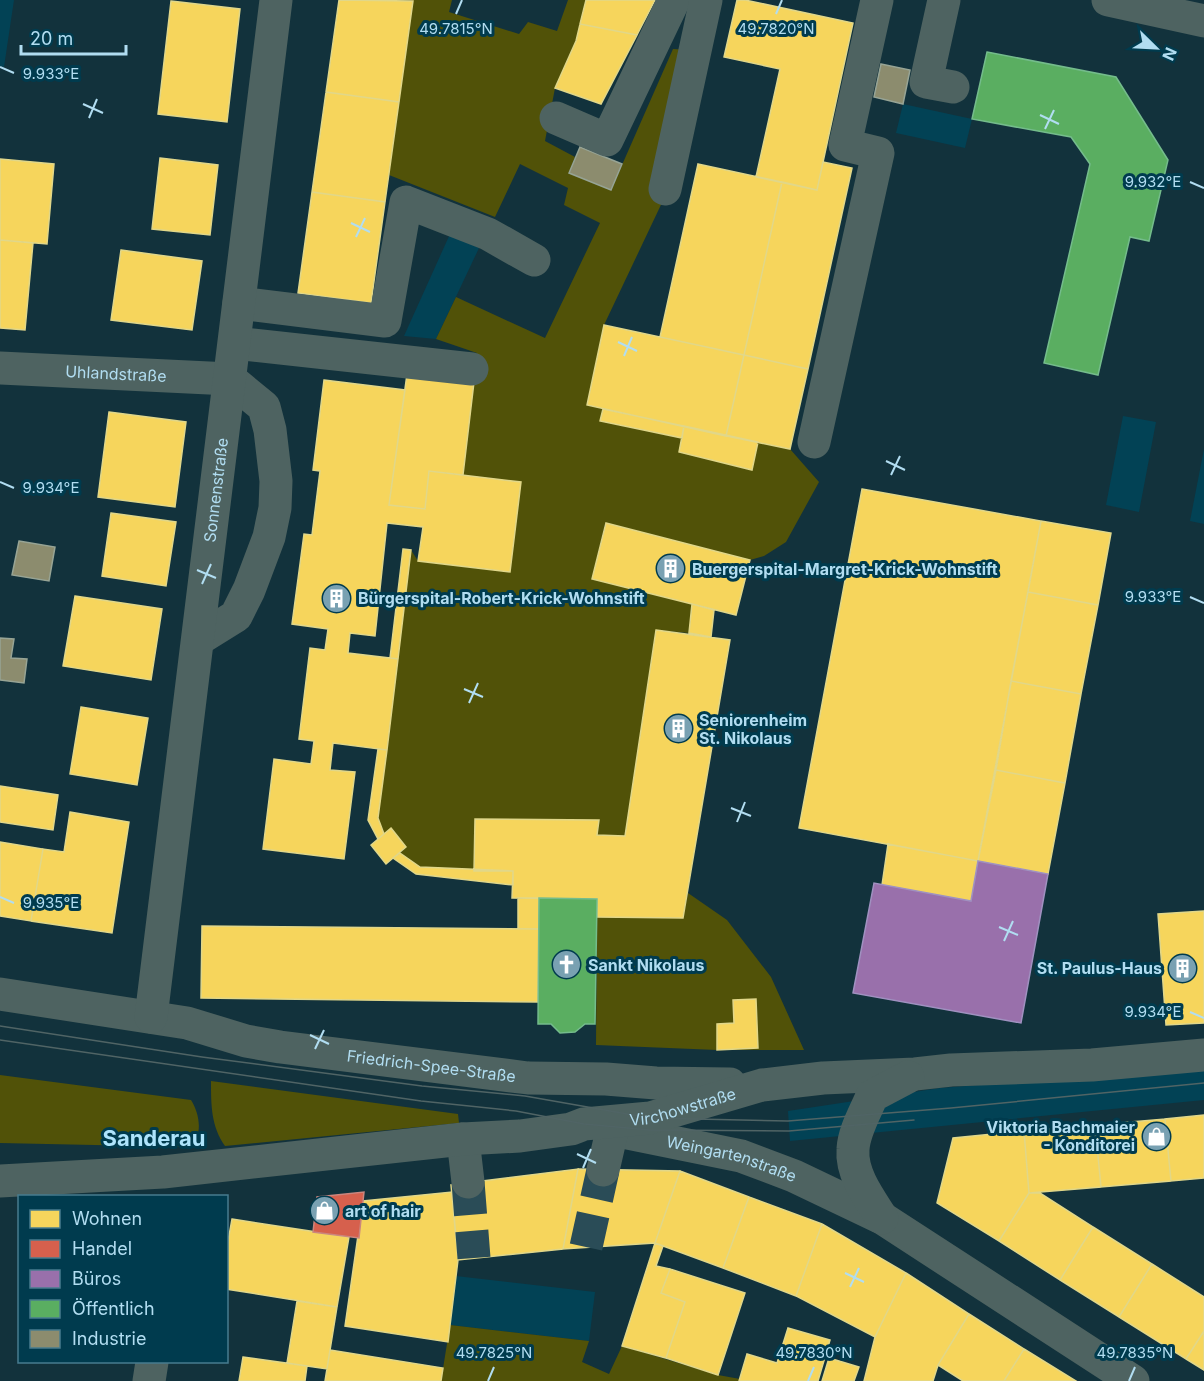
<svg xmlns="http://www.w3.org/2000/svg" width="1204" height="1381" viewBox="0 0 1204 1381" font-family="Inter,sans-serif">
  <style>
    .built { fill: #024255 }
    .green { fill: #515208 }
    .homes { fill: #f6d55c; stroke: #e1d789; stroke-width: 1.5 }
    .shops { fill: #d6604d; stroke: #cb867e; stroke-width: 1.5 }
    .offices { fill: #9970ab; stroke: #a091c0; stroke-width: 1.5 }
    .public { fill: #5aae61; stroke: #74bc8c; stroke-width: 1.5 }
    .industry { fill: #8c8c6e; stroke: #97a495; stroke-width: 1.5 }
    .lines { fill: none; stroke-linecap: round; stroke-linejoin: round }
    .minor-tunnel { stroke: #2a4c57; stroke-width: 33; stroke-dasharray: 33 16; stroke-linecap: butt }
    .minor { stroke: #4e6361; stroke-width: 33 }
    .tram { stroke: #506465; stroke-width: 1.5 }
    .ticks { fill: none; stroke: #b1ddf1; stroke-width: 2 }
    .labels { text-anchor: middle; stroke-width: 6; stroke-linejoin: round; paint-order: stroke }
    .street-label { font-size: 16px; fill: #b1ddf1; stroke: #003b4e }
    .poi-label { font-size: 16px; font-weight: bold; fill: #b1ddf1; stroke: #003b4e; text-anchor: start }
    .district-label { font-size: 22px; font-weight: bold; fill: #aee4fc; stroke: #003b4e }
    .ticks-label { font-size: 15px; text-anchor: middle; fill: #b1ddf1; stroke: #003b4e; stroke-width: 6; stroke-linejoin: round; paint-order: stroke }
  </style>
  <rect width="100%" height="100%" fill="#12323c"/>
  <path class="built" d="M0,0H14L4,67L0,66Z
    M903,104L972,119L965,148L896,133Z
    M450,234L479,248L436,339L404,336Z
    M1123,416L1156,422L1139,512L1106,505Z
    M1204,449V524L1190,521Z
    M1204,1068V1100L790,1141L788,1111L940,1088Z
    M456,1276L595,1292L589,1341L450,1325Z"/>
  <path class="green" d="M407,0H452L449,12L519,34L528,22L557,31L568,0H586L576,41L555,88L545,141L575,157L569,173L611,190L673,49L709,51L686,152L604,325L587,405L603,409L600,421L682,438L679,452L751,469L758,442L790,449L819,482L786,542L764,556L750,560L605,524L592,579L692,604L689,633L656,630L625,836L597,835L598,820L475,819L474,871L420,867L400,853L406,847L391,828L384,834L378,818L411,550L418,561L509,572L463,475L477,353L436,339L456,297L545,338L600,223L564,205L568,188L520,164L495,217L389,175L413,1Z
    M688,893L727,920L771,977L804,1050H717L596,1045L597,917L683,918Z
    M0,1075L191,1100C200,1114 204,1138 188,1147L0,1143Z
    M211,1081L458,1114L459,1123L225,1146C211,1126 211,1105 211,1081Z
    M450,1325L589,1341L582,1362L609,1374L622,1346L718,1375L740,1379L739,1381H441Z"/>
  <path class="homes" d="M339,0L413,1L399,102L326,92Z
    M586,0H655L637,35L580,24Z
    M737,0H745L853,23L817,190L756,177L780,69L724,57Z
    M171,1L240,9L227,122L158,114Z
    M580,24L637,35L601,104L555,88L576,41Z
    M326,92L399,102L385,202L312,192Z
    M160,158L218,165L210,235L152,229Z
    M0,159L54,164L47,244L0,240Z
    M823,162L852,168L808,369L744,355L782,182L817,190Z
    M698,164L782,182L744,355L660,337Z
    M312,192L385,202L371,303L298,293Z
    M0,240L33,243L25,330L0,328Z
    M121,250L202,261L192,330L111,320Z
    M604,325L744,355L726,436L587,405Z
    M744,355L808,369L790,449L726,436Z
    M407,374L474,382L463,475L429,471L425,509L389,505Z
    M324,380L405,390L389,505L425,509L429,471L521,482L510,572L418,561L423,527L387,523L375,636L350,633L348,653L398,659L387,750L333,743L330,770L355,772L344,859L263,849L274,759L311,764L314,741L299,739L310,648L325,650L328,629L292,624L304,534L312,535L320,471L313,470Z
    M603,409L684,426L682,438L600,421Z
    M109,412L186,422L175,507L98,497Z
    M684,426L758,442L752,470L679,452Z
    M862,489L1041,521L978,861L799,828Z
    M111,513L176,522L166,586L102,576Z
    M1041,521L1111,533L1098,605L1028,592Z
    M606,523L750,560L736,615L592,579Z
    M403,549L411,550L398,659L390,658Z
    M1028,592L1098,605L1081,694L1011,681Z
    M75,596L162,609L151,680L63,666Z
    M692,604L714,610L711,637L689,633Z
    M656,630L730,640L683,918L597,917V899L512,898L513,871H474L475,819L599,820L597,835L625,836Z
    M1011,681L1081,694L1065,783L996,770Z
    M81,707L148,718L137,785L70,774Z
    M378,749L387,750L378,818L384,834L378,839L368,820Z
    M996,770L1065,783L1048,874L978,861Z
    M0,786L58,795L53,830L0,822Z
    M70,812L129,822L112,933L31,921L43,849L64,852Z
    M391,828L406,847L386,864L371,845Z
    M0,842L43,849L31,921L0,916Z
    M888,844L978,861L971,901L882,885Z
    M400,853L420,867L513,871V885L416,874L393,858Z
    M518,898H539V929H518Z
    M1204,911V1023L1166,1025L1158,914Z
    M202,926L539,929L538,1002L201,998Z
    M756,999L758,1048L717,1050V1024L734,1023L733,1000Z
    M1204,1115V1178L1171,1181L1165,1119Z
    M1165,1119L1171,1181L1101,1187L1095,1125Z
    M1095,1125L1101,1187L1029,1193L1024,1131Z
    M1024,1131L1029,1193L999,1241L937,1203L953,1138Z
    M578,1169L680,1171L655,1243L563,1249Z
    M578,1169L563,1249L458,1260L451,1185Z
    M680,1171L749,1197L723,1268L655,1243Z
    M452,1192L458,1260L448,1342L345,1326L363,1201Z
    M1029,1193H1040L1093,1227L1060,1280L999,1241Z
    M749,1197L822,1224L796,1296L723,1268Z
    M232,1219L349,1237L337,1307L226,1289V1252Z
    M822,1224L906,1273L875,1337L796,1296Z
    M1093,1227L1152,1264L1119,1317L1060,1280Z
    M655,1243L663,1246L656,1266L670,1269L661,1293L685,1302L666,1358L622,1346Z
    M1152,1264L1204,1297V1331L1186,1359L1119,1317Z
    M670,1269L745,1293L718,1375L666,1358L685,1302L661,1293Z
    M906,1273L969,1314L938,1365L933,1381H864L875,1337Z
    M297,1301L337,1307L327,1369L287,1363Z
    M969,1314L1024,1349L1004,1381H963L938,1365Z
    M788,1328L830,1340L818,1381H739L747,1354L777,1363Z
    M1204,1331V1370L1186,1359Z
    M1024,1349L1076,1381H1004Z
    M330,1350L443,1368L441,1381H325Z
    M243,1357L307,1366L305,1381H239Z
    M829,1358L859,1367L854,1381H822Z"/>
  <path class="shops" d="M364,1192L359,1238L313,1232L317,1197Z"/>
  <path class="offices" d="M978,861L1048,874L1021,1023L853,993L874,883L971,901Z"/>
  <path class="public" d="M987,52L1116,77L1168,160L1149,241L1130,237L1098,375L1044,363L1090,164L1071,137L972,119Z
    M539,898L597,899L595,1024H585L575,1032L560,1033L551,1024H538Z"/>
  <path class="industry" d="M881,64L910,70L903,104L874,97Z
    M580,147L622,164L611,190L569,173Z
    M19,541L55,547L49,581L12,575Z
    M0,638L14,639L11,658L27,659L24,683L0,680Z"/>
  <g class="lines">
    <path class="minor-tunnel" d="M468,1182L474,1258
      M586,1247L603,1170"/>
    <g class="minor">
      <path d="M944,0L926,82L953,87"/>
      <path d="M1108,0L1204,21"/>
      <path d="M556,118L607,140L674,0"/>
      <path d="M665,189L706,0"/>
      <path d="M239,303L385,321L406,202L488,234L534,260"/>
      <path d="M235,343L472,369"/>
      <path id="s1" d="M0,368L230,379L264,407L270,430L276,481L275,508L269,537L249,590L236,616L199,639"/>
      <path d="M814,442L878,153L845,145L877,0"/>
      <path id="s2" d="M0,994L187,1023L246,1041L280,1047L528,1078L606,1079L656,1083L730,1084"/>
      <path id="s3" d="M151,1017L276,0"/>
      <path id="s4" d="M618,1131L741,1156L794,1176L882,1218L1133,1381"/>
      <path d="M463,1139L468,1182"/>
      <path d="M603,1170L612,1131"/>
      <path id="s5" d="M0,1181L163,1172L463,1139L520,1136L571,1129L584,1124L650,1118L762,1085L823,1078L915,1074L951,1070L1092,1065L1204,1055"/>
      <path d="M882,1218C869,1198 851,1174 853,1149C854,1131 865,1113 872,1096L908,1077"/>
      <path d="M149,1381L152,1362"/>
    </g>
    <path class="tram" d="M0,1026L202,1057L422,1086L525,1096L650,1118L788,1121L951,1108L1204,1083
      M0,1040L421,1101L516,1111L584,1124L650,1130L789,1131L914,1120"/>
  </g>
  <path class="ticks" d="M456,14L462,0M776,14L782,0M0,67L14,73M83,104L103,113M1040,115L1059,124M89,118L97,99M1045,129L1054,110M1190,182L1204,188M351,223L370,232M356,237L365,218M618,342L637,351M624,356L632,337M886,461L905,470M891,475L900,456M0,482L14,488M197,570L216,578M202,584L211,564M1190,597L1204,603M464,689L483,697M469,703L478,683M731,808L751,816M737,822L745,802M0,897L14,903M999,927L1018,935M1004,941L1013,921M1190,1012L1204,1018M310,1035L329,1044M315,1049L324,1030M577,1154L596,1163M583,1168L591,1149M845,1273L864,1282M850,1287L859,1268M488,1381L494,1367M808,1381L814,1367M1129,1381L1135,1367"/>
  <defs>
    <symbol id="building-disc" viewBox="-11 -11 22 22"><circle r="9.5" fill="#79a1b2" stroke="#003b4e"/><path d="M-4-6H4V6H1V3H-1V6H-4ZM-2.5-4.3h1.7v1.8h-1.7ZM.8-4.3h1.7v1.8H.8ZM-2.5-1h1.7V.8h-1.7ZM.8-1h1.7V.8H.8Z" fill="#fff"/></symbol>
    <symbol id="church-disc" viewBox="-11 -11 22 22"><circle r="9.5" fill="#79a1b2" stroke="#003b4e"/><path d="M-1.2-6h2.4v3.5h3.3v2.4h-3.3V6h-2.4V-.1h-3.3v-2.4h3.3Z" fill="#fff"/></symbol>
    <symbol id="shop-disc" viewBox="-11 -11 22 22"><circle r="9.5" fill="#79a1b2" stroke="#003b4e"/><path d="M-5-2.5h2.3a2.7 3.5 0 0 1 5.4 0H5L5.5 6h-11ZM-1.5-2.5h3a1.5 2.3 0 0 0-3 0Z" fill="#fff"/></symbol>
  </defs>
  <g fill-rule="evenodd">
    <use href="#building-disc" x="654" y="552" width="33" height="33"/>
    <use href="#building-disc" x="320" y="582" width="33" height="33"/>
    <use href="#building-disc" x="662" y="712" width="33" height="33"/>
    <use href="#church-disc" x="550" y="948" width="33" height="33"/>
    <use href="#building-disc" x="1166" y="952" width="33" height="33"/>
    <use href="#shop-disc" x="1140" y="1120" width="33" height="33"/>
    <use href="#shop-disc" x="308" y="1194" width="33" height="33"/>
  </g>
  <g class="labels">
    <g class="street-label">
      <text dy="6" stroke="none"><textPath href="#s1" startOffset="116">Uhlandstraße</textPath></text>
      <text dy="6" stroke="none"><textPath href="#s3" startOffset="531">Sonnenstraße</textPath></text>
      <text dy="6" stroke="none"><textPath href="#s2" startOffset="438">Friedrich-Spee-Straße</textPath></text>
      <text dy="6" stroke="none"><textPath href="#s5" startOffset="688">Virchowstraße</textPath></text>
      <text dy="6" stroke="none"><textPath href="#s4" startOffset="117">Weingartenstraße</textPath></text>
    </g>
    <g class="poi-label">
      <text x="692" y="575">Buergerspital-Margret-Krick-Wohnstift</text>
      <text x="358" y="604">Bürgerspital-Robert-Krick-Wohnstift</text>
      <text x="699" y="726">Seniorenheim<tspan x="699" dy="18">St. Nikolaus</tspan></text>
      <text x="588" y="971">Sankt Nikolaus</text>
      <text x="1162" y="974" text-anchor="end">St. Paulus-Haus</text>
      <text x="1135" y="1133" text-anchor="end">Viktoria Bachmaier<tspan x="1135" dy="18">- Konditorei</tspan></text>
      <text x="345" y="1217">art of hair</text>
    </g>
    <g class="district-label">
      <text x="154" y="1146">Sanderau</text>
    </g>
  </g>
  <g class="ticks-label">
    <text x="776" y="34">49.7820°N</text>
    <text x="456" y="34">49.7815°N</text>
    <text x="51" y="79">9.933°E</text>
    <text x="1153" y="187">9.932°E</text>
    <text x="51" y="493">9.934°E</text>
    <text x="1153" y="602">9.933°E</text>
    <text x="51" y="908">9.935°E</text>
    <text x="1153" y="1017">9.934°E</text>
    <text x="494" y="1358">49.7825°N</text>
    <text x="814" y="1358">49.7830°N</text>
    <text x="1135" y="1358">49.7835°N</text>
  </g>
  <rect x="18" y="1195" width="210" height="168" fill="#003b4e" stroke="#477c8f" stroke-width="1.5"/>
  <rect x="30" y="1210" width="30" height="18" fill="#f6d55c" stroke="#477c8f" stroke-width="1.5"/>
  <text x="72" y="1225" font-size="18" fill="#b1ddf1">Wohnen</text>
  <rect x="30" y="1240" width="30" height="18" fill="#d6604d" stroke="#477c8f" stroke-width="1.5"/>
  <text x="72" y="1255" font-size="18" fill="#b1ddf1">Handel</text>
  <rect x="30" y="1270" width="30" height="18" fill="#9970ab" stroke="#477c8f" stroke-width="1.5"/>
  <text x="72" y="1285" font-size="18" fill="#b1ddf1">Büros</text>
  <rect x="30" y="1300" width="30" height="18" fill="#5aae61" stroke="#477c8f" stroke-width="1.5"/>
  <text x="72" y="1315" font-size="18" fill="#b1ddf1">Öffentlich</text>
  <rect x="30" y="1330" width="30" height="18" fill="#8c8c6e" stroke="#477c8f" stroke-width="1.5"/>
  <text x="72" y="1345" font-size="18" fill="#b1ddf1">Industrie</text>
  <g transform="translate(1156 48) rotate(114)" stroke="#003b4e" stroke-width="4.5" paint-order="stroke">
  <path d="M0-4.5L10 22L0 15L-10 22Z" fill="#b1ddf1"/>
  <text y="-9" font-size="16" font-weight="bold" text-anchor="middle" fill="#b1ddf1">N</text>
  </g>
  <path d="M21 45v9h105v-9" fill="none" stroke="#b1ddf1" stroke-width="3"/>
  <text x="30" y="45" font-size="18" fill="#b1ddf1" stroke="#003b4e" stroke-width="4.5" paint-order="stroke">20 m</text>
</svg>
